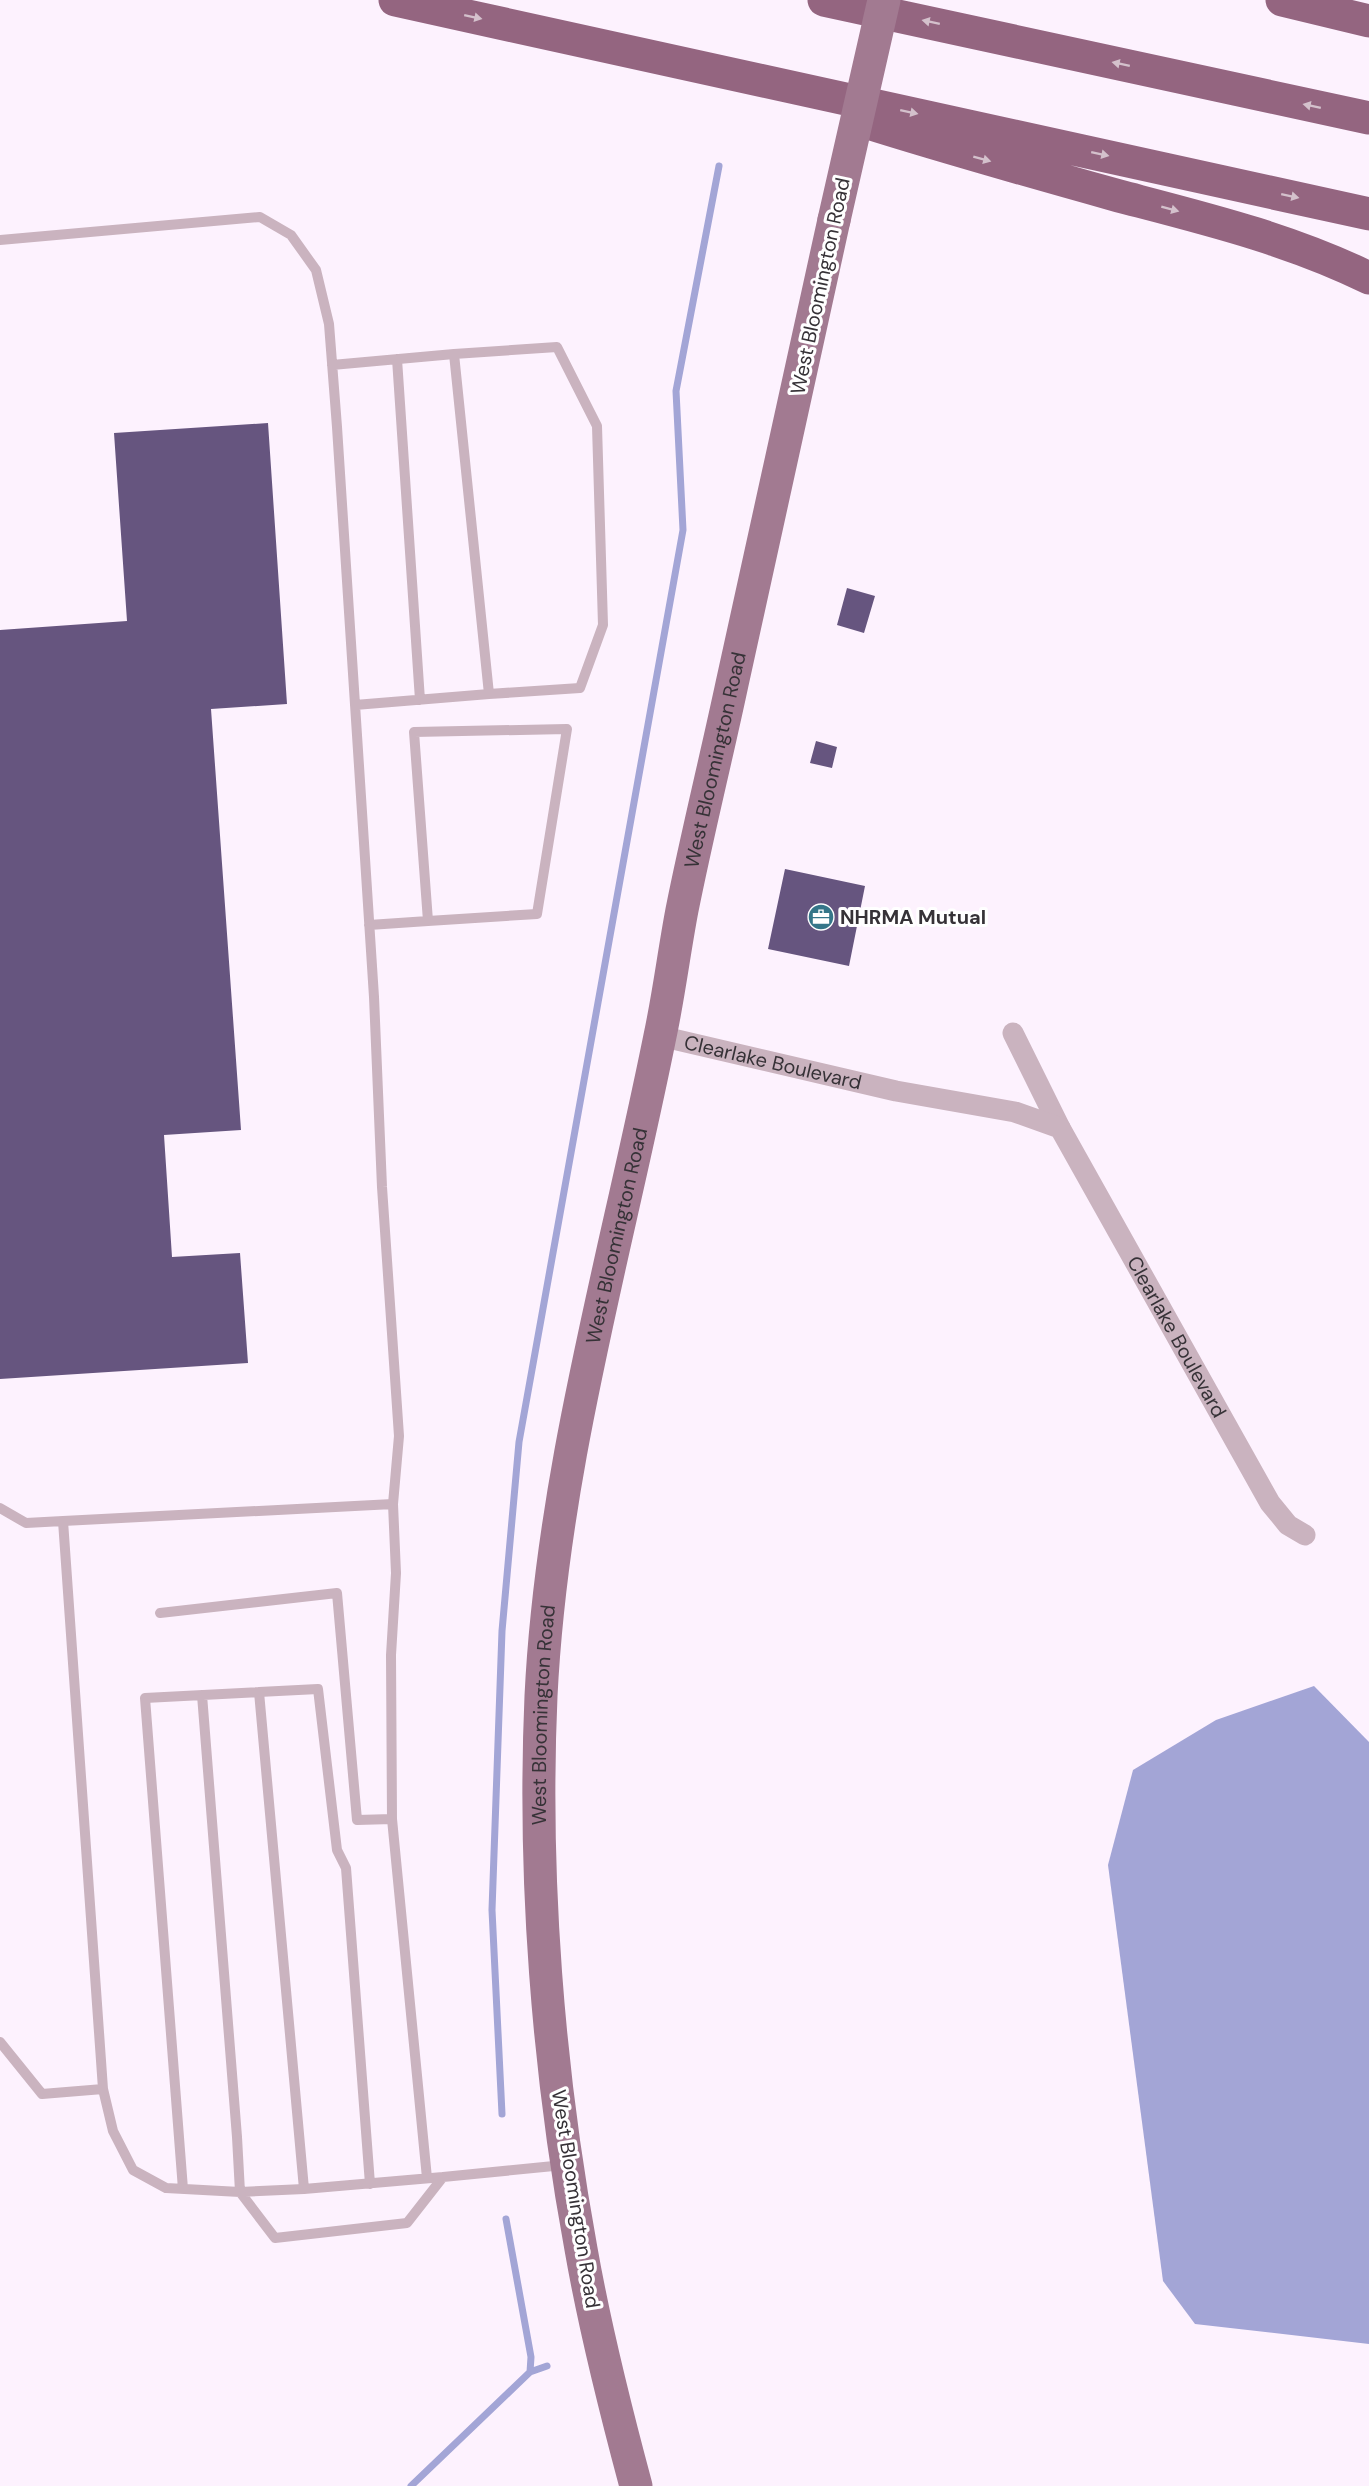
<svg xmlns="http://www.w3.org/2000/svg" width="1369" height="2486" viewBox="0 0 1369 2486" font-family="'DM Sans',sans-serif">
  <style>
    .water { fill: #a3a5d6 }
    .lines { fill: none; stroke-linecap: round; stroke-linejoin: round }
    .stream { stroke: #a3a5d6; stroke-width: 7 }
    .building { fill: #66557f }
    .lane { stroke: #cab3bf; stroke-width: 10 }
    .street { stroke: #cab3bf; stroke-width: 21 }
    .primary { stroke: #a27a91; stroke-width: 33 }
    .highway { stroke: #946580; stroke-width: 33 }
    .primary-bridge { stroke: #a27a91; stroke-width: 33 }
    .oneway { fill: #d4c1cc }
    .labels { text-anchor: middle; stroke-width: 6; stroke-linejoin: round; paint-order: stroke }
    .street-label { font-size: 20px; fill: #363237; stroke: #fff }
    .poi-label { font-size: 20px; font-weight: bold; fill: #363237; stroke: #fff; text-anchor: start }
  </style>
  <rect width="100%" height="100%" fill="#fdf2fe"/>
  <path class="water" d="M1314,1686L1369,1742V2344L1195,2324L1163,2281L1108,1865L1133,1770L1216,1720Z"/>
  <g class="lines">
    <path class="stream" d="M502,2114L492,1910L502,1631L519,1442L683,530L676,391L719,166
      M506,2219L531,2357L530,2372
      M411,2486L530,2372L547,2366"/>
  </g>
  <path class="building" d="M268,423L287,704L211,709L241,1130L164,1135L172,1257L240,1253L248,1363L0,1379V630L127,621L114,433Z
    M847,588L875,596L864,633L837,625Z
    M816,741L837,747L832,768L810,763Z
    M785,869L865,886L849,966L768,949Z"/>
  <g class="lines">
    <path class="lane" d="M0,240L260,217L291,235L316,270L329,324L337,427L374,997L382,1187L399,1436L393,1504
      M454,354L557,347L597,426L603,625L580,688L489,694
      M397,359L420,700
      M332,365L454,354L489,694L355,705
      M369,925L428,921L414,732L567,729L537,914L428,921
      M0,1508L26,1523L63,1521
      M160,1613L337,1593L357,1820L392,1819
      M259,1692L304,2189
      M202,1695L237,2137L240,2192L275,2238L407,2223L443,2177
      M0,2042L42,2094L103,2089
      M427,2178L392,1819L391,1655L396,1573L393,1504L63,1521L103,2089L113,2131L133,2170L166,2188L240,2192L304,2189L443,2177L564,2165
      M183,2189L145,1698L318,1689L337,1850L346,1868L370,2184"/>
    <g class="street">
      <path d="M1013,1033L1060,1128"/>
      <path id="s1" d="M660,1036L896,1091L1015,1112L1060,1128L1270,1503L1288,1525L1305,1535"/>
    </g>
    <path class="primary" id="s2" d="M636,2486C615,2408 595,2329 581,2249C548,2070 533,1878 541,1696C552,1471 616,1255 660,1036C669,994 674,952 682,910C697,835 716,759 732,684C766,530 800,375 834,220"/>
    <path class="highway" d="M395,0L1369,214
      M824,0L1369,118
      M1282,0L1369,21
      M862,121C947,148 1033,172 1119,196C1203,218 1290,239 1369,278"/>
    <path class="primary-bridge" d="M834,220L884,0"/>
  </g>
  <defs><path id="oneway-solid" d="M-6-.8H1V-3.2L6.5 0L1 3.2V.8H-6Z" transform="scale(1.5)"/></defs>
  <g class="oneway">
    <use href="#oneway-solid" transform="translate(473 17) rotate(12)"/>
    <use href="#oneway-solid" transform="translate(931 22) rotate(-168)"/>
    <use href="#oneway-solid" transform="translate(1121 64) rotate(-168)"/>
    <use href="#oneway-solid" transform="translate(1312 106) rotate(-168)"/>
    <use href="#oneway-solid" transform="translate(909 112) rotate(12)"/>
    <use href="#oneway-solid" transform="translate(1100 154) rotate(12)"/>
    <use href="#oneway-solid" transform="translate(982 159) rotate(15)"/>
    <use href="#oneway-solid" transform="translate(1290 196) rotate(12)"/>
    <use href="#oneway-solid" transform="translate(1170 209) rotate(15)"/>
  </g>
  <defs>
    <symbol id="office-disc" viewBox="-11 -11 22 22"><circle r="9.5" fill="#357689" stroke="#fff"/><path d="M-6-3h4V-5.5h4V-3h4V5H-6ZM-1-4.5V-3h2v-1.5ZM-6 0V1H6V0Z" fill="#fff"/></symbol>
  </defs>
  <g fill-rule="evenodd">
    <use href="#office-disc" x="806" y="902" width="30" height="30"/>
  </g>
  <g class="labels">
    <g class="street-label">
      <text transform="translate(820 286) rotate(-78)" y="7">West Bloomington Road</text>
      <text dy="7" stroke="none"><textPath href="#s2" startOffset="1752">West Bloomington Road</textPath></text>
      <text dy="7" stroke="none"><textPath href="#s1" startOffset="116">Clearlake Boulevard</textPath></text>
      <text dy="7" stroke="none"><textPath href="#s2" startOffset="1266">West Bloomington Road</textPath></text>
      <text dy="7" stroke="none"><textPath href="#s1" startOffset="650">Clearlake Boulevard</textPath></text>
      <text dy="7" stroke="none"><textPath href="#s2" startOffset="780">West Bloomington Road</textPath></text>
      <text transform="translate(576 2199) rotate(81)" y="7">West Bloomington Road</text>
    </g>
    <g class="poi-label">
      <text x="840" y="924">NHRMA Mutual</text>
    </g>
  </g>
</svg>
